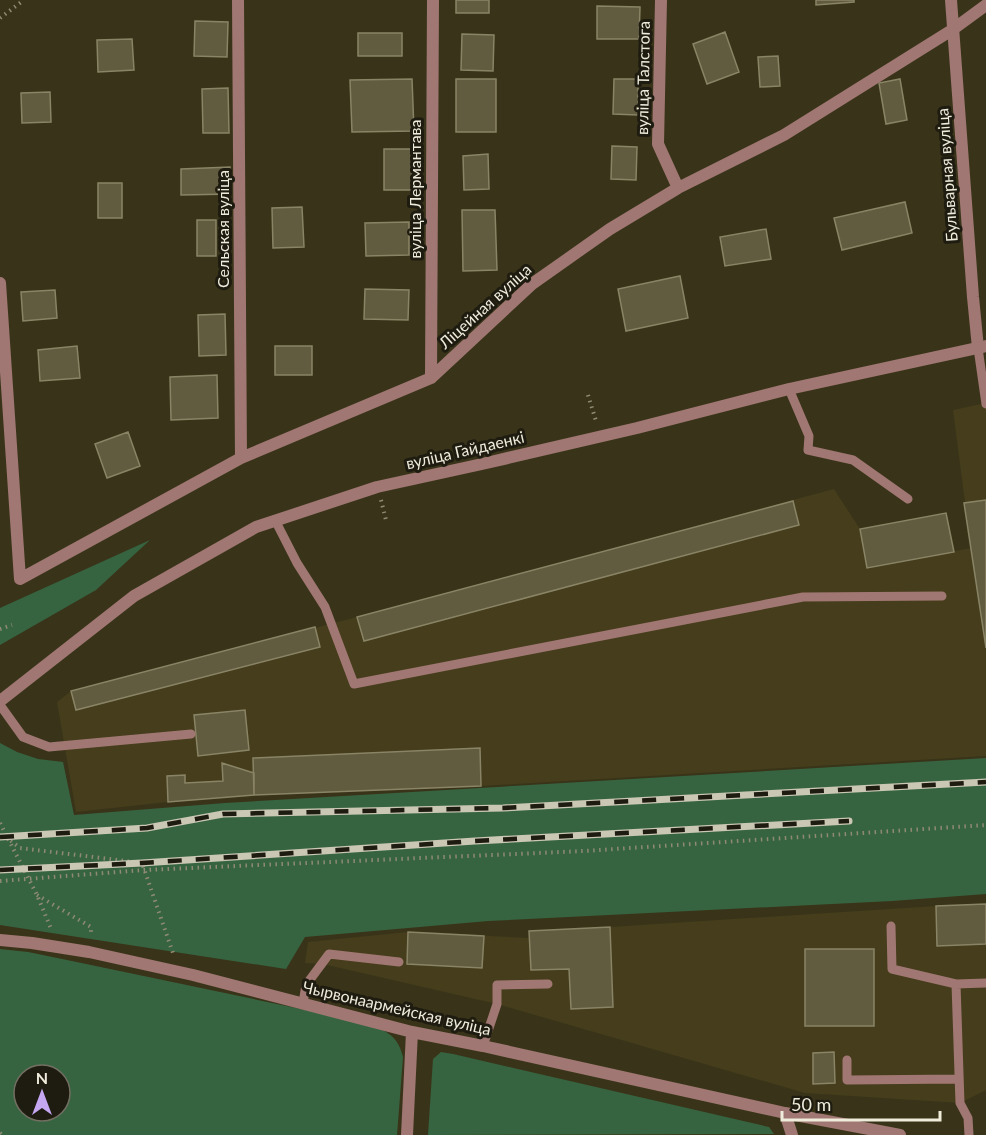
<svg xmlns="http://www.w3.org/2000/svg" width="986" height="1135" viewBox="0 0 986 1135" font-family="Lato,sans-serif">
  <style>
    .built { fill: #453d1b }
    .green { fill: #376440; fill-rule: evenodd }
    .building { fill: #615b3f; stroke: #8a8466; stroke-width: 1.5 }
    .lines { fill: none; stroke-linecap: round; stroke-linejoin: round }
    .path { stroke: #8e8a74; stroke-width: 4; stroke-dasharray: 1.5 4.5; stroke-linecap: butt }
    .service { stroke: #a07772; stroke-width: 9 }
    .minor { stroke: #a07772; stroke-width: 12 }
    .tertiary { stroke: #a07772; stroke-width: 12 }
    .rail-casing { stroke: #cbc7b5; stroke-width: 7 }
    .rail { stroke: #1e1b10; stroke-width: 4.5; stroke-dasharray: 14; stroke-linecap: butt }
    .labels { text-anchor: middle; stroke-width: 6; stroke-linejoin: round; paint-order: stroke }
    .street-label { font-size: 16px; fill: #efecdc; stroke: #1e1b10 }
  </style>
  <rect width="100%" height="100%" fill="#393419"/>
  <path class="built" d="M986,403V756L481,786L254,795L168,802L76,812L57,702L71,691L357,617L834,489L860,529L867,568L971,548L953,410Z
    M986,904V1090L960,1103L805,1093L497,1004L323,964L305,963L308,942L408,932L529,938V931L610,927L936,906Z"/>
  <path class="green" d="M150,540L96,590L0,645V608Z
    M0,743L17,752L38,759L63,762L74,815L225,803L986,758V894L892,901L488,921L305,937L286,969L0,925Z
    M0,949L28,952L67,960L358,1021C380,1029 397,1031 403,1057L397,1135H0ZM24,1075H60V1111H24Z
    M441,1052L453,1054L769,1127L774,1134L428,1135L433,1059Z"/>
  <path class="building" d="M456,0H489V13H456Z
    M816,0H854V2L816,5Z
    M597,6L640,7L639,39H597Z
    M195,21L228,22L227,57L194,56Z
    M725,32L739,72L707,84L693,44Z
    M358,33H402V56H358Z
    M462,34L494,35L493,71L461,70Z
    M132,39L134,70L98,72L97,40Z
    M778,56L780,86L760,87L758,57Z
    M412,79L414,131L352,132L350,80Z
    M456,79H496V132H456Z
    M614,79H638V115L613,114Z
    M900,79L907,120L886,124L879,83Z
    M228,88L229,133H203L202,89Z
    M50,92L51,122L22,123L21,93Z
    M612,146L637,147L636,180L611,179Z
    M384,149H412V190H384Z
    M488,154L489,189L464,190L463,156Z
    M230,167L231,194L181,195V169Z
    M98,183H122V218H98Z
    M905,202L912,233L842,250L834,218Z
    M302,207L304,247L273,248L272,208Z
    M462,210H495L497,270L463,271Z
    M197,220H216V256H197Z
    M409,222V255L366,256L365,223Z
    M766,229L771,259L725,266L720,237Z
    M680,276L688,318L626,331L618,289Z
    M365,289L409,290L408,320L364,319Z
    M55,290L57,318L23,321L21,292Z
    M225,314L226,355L199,356L198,315Z
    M77,346L80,378L40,381L38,350Z
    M275,346H312V375H275Z
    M217,375L218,418L171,420L170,377Z
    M128,432L140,466L107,478L95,444Z
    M986,500V648L964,503Z
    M793,501L799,525L364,641L357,617Z
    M946,513L954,552L867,568L860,529Z
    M315,627L320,647L76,710L71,691Z
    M245,710L249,750L198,756L194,715Z
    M480,748L481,786L254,795L253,758Z
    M222,763L254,773V795L168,802L167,776L185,775V783L223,781Z
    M986,904V944L937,946L936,906Z
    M610,927L613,1007L571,1009L569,969L531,970L529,931Z
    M408,932L484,936L482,968L407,964Z
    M805,949H874V1026H805Z
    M834,1052L835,1083L813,1084V1053Z"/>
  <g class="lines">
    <path class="path" d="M0,18L24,0
      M588,395L596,421
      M381,500L386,520
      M0,629L12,625
      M0,823L37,895L52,931
      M6,837L20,848L142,863L174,956
      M0,881L144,870L584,851L986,825
      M37,895L91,927V936
      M0,1133L2,1135"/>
    <path class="service" d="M978,348L986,404
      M789,389L809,436L808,450L853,460L908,499
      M275,520L297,563L325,607L354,684L803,597L942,596
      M0,705L23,737L49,747L191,734
      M891,926L892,969L956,984L986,983
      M956,984L960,1103L968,1118L969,1135
      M303,1003L306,985L329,954L399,962
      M483,1046L497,1004V985L548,984
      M847,1060V1080L959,1079"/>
    <path class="minor" d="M238,0L241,458
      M661,0L658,144L678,188
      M951,0L973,297L978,348
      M0,283L20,579L241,458L431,378L532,284L610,229L678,188L784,135L952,30L986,5
      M431,378L433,0"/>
    <path class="tertiary" d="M0,701L134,596L256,527L377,487L482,464L637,428L789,389L986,346
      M0,940L32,943L89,952L193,975L412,1032L483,1046L785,1113L900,1135
      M785,1113L792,1135
      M407,1135L412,1032"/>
    <defs>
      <path id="rail" d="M0,837L147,828L223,814L503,808L986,782
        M0,870L142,863L475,841L849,821"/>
    </defs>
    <use href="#rail" class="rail-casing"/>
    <use href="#rail" class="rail"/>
  </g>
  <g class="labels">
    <g class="street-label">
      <text transform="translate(643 78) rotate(-89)" y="6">вуліца Талстога</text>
      <text transform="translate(947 175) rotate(-94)" y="6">Бульварная вуліца</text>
      <text transform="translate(415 189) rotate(-90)" y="6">вуліца Лермантава</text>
      <text transform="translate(223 229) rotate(-90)" y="6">Сельская вуліца</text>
      <text transform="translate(485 306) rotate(-42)" y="6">Ліцейная вуліца</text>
      <text transform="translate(465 450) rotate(-13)" y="6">вуліца Гайдаенкі</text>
      <text transform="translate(397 1008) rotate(13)" y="6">Чырвонаармейская вуліца</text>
    </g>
  </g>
  <g transform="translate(42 1093)"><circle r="28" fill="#1e1b10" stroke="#726f62" stroke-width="1.5"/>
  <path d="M0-4.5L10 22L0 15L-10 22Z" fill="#c5a6f0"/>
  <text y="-9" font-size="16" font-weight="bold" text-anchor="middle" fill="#efecdc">N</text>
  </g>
  <path d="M782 1111v9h158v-9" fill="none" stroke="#efecdc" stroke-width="3"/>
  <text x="791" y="1111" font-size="18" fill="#efecdc" stroke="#1e1b10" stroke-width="4.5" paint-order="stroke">50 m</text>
</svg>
